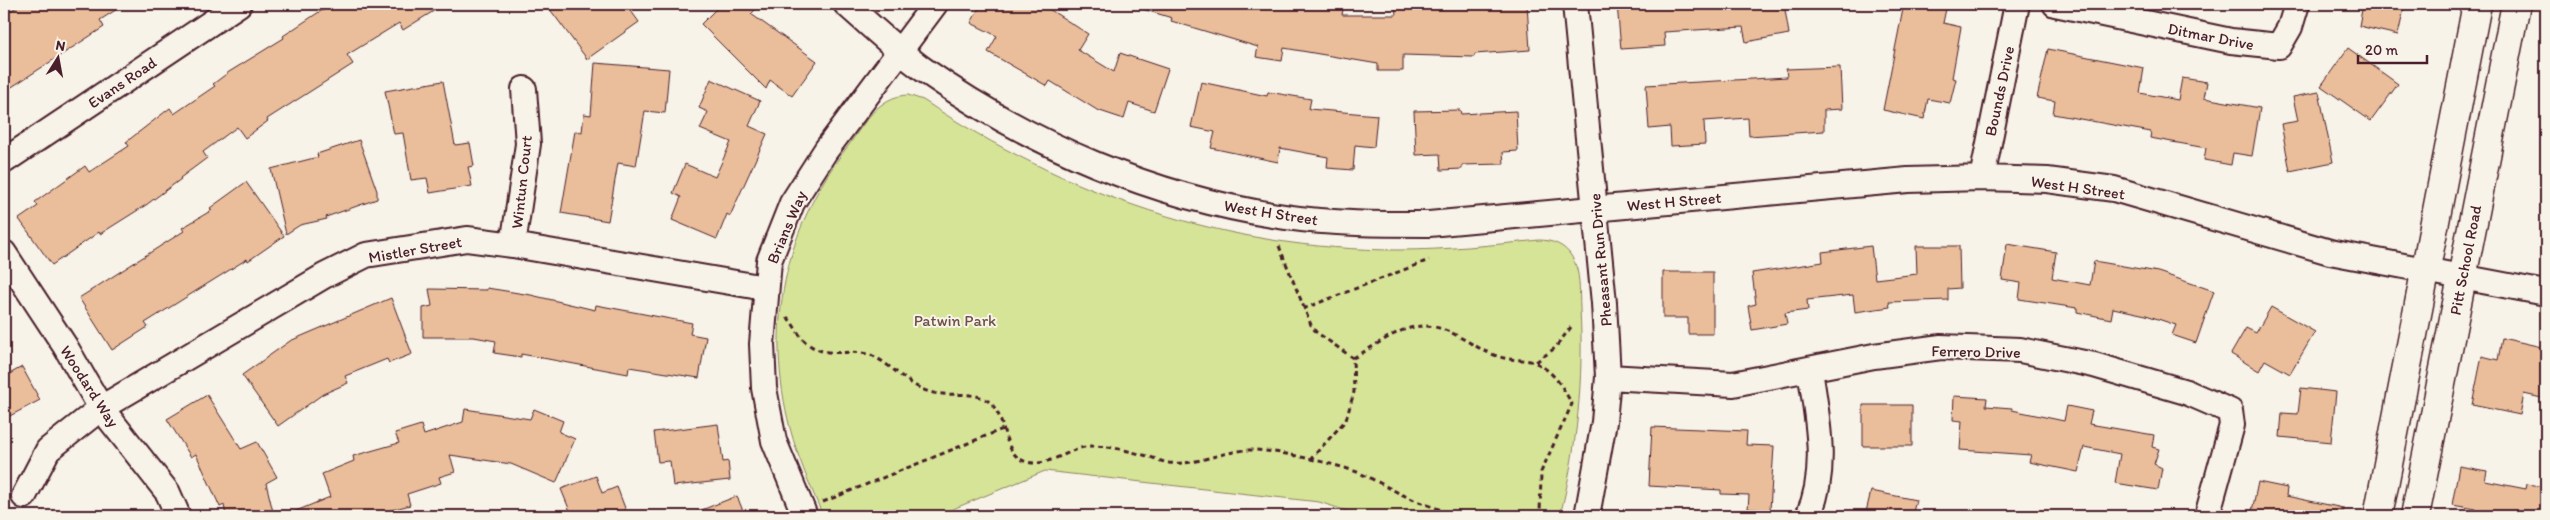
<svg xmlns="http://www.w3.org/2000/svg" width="2550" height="520" viewBox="0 0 2550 520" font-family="Itim,sans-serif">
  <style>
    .green { fill: #d5e497; stroke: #908261 }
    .building { fill: #eabe9a; stroke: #4a1f2b }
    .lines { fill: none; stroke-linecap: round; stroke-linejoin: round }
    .minor-casing { stroke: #4a1f2b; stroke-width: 28 }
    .secondary-casing { stroke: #4a1f2b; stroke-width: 31 }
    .path { stroke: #4a1f2b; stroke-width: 3; stroke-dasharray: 5 4; stroke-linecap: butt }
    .minor { stroke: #f7f3e8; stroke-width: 24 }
    .secondary { stroke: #f7f3e8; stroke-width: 28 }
    .labels { text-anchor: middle; stroke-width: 4; stroke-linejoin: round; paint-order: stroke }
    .street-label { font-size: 16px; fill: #4a1f2b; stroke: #f7f3e8 }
    .park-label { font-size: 16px; fill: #6d5046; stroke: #f7f3e8 }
  </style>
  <rect width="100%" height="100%" fill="#f7f3e8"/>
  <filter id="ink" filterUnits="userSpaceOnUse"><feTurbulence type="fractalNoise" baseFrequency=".02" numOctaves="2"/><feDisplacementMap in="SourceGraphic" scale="10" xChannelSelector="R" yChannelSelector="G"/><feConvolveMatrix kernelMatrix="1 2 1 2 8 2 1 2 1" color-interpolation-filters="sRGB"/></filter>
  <g filter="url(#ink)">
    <path class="green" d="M908,95L923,100C1067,195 1225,250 1399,250C1446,250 1493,245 1539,240C1552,240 1565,245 1572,257C1581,272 1579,291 1580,309C1584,379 1577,448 1560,516H1363L1319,502L1045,471L936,516H823C811,487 798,459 790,428C764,328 784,228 848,146C864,124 878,96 908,95Z"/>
    <path class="building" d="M21,4H125L100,20L104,27L4,92V15Z
      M337,4H445L403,30L399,23L347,55L353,64L267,119L268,121L245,138L237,127L203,152L207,158L180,178L181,179L146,205L100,234L99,232L52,265L19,219L38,206L35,202L85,166L89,172L129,146L126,142L170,108L174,114L215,86L213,84L229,72L284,38L283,36L319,12Z
      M546,4H626L639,22L587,59Z
      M721,4H761L751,14L817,61L792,96L770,80L766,89L701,24Z
      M981,4H1038L1049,9L1088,34L1078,50L1114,72L1120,53L1168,69L1154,111L1129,103L1124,119L1097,110L1050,81L1047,86L988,52L997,36L971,23Z
      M1139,4H1344L1342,15H1396L1395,4L1527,5L1530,50L1475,54L1474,57L1403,55V71H1378V64L1284,48L1282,61L1256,57L1258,47L1171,21L1172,18L1139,8Z
      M1617,4H1784L1789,34L1746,42L1743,27L1664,32L1665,46L1621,49Z
      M1904,4H1947L1943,23L1961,27L1952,78L1956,79L1950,103L1928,99L1924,119L1883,110Z
      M2363,4H2405L2398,35L2359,26Z
      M2348,48L2398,84L2371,121L2321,86Z
      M2048,49L2144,68L2140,93L2178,100L2182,78L2207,82L2204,98L2260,108L2252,156L2233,153L2231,165L2204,160L2206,148L2150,138L2151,132L2053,114L2055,101L2037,98Z
      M595,63L669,69L665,113L645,111L636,166L618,163L608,221L561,213L575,131L582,132L584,114L591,115Z
      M1840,67L1842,109L1824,110V131L1749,136L1748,118L1704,121L1705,144L1671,146L1670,127L1649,129L1646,85L1787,77L1786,69Z
      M711,79L760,101L749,126L767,134L730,216L727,214L717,239L672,220L681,197L673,193L685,164L715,177L731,142L700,129L708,112L699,108Z
      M443,81L455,145L470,143L474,166L468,167L472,186L430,193L427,178L411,180L403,133L394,134L385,91Z
      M1201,82L1267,96L1268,92L1311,99L1309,109L1377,115L1374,147L1355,145L1353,170L1327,168L1328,157L1280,148L1278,162L1211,148L1215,132L1191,127Z
      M2319,92L2333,162L2290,171L2281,124L2298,121L2293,97Z
      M1460,110L1461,114L1516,111L1518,151L1503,152L1504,164L1462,165V169L1441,170L1440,154L1416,155L1414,111Z
      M359,140L377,191V199L326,217L327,219L300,225L286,234L271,169L318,157L317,154Z
      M246,182L284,236L248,261L247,259L145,323L148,327L112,350L79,298L184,231L182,228L212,210L210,208Z
      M2007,244L2056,252L2052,278L2090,285L2094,261L2158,272L2214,291L2196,343L2172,335L2176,325L2146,315L2113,308L2111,319L2077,312V308L2019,299L2021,283L2002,280Z
      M1871,246L1875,279L1917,274L1916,246H1959L1960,288L1948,289V300L1889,302L1890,307L1855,312L1853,295L1807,300L1808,310L1785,313L1787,324L1752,330L1748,306L1756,304L1752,273L1823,262L1822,252Z
      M1663,272H1713V334H1688V318H1663Z
      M487,288L531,295L595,310L596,305L692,323L690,334L706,337L699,378L629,367L628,374L521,354V357L494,353L496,341L474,337H423V308L432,306L429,289L487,290Z
      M391,298L412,354L389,363L387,359L345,376L348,383L323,394L278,426L242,375L290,341Z
      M2271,307L2315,332L2290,374L2265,360L2259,371L2231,354L2246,328L2256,333Z
      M2502,338L2546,348V399L2524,394L2520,415L2472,405L2482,356L2498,360Z
      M22,367L40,400L4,419V377Z
      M2301,388L2336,392L2331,442L2280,437L2282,413L2298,414Z
      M207,395L241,449L257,442L277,477L266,483L274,516H226L224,505L220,507L196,454L191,457L167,419Z
      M1954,396L1987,398L1986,406L2012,408V410L2064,421L2067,406L2092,411L2089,424L2154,435L2152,447L2159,449L2154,464L2162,468L2158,490L2115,483L2120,454L2084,447L2078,472L2029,462L2031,455L1960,450L1962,421L1953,420Z
      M1863,405H1912V446H1863Z
      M465,409L530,419L534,409L563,421L559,432L575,439L556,483L511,464L450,455L455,472L439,477L441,483L407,494L410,505L369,516H284L330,497L322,474L354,461L353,456L399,443L395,433L421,425L424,435L463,422Z
      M718,424L723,462L728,461L730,480L673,486L670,461L658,462L654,432Z
      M1652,427L1747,431L1746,445L1774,446L1770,510L1748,509L1749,495L1721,494V490L1649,486Z
      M2459,466L2487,471L2485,481L2526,489L2527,484L2546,487V516H2475L2476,509L2452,505Z
      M596,476L602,493L617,487L628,516H572L561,489Z
      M2258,482L2287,488L2286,496L2343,508L2342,516H2251Z
      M1871,491L1916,500L1912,516H1865Z
      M737,496L745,516H689V515Z"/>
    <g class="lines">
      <defs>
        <path id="minor" d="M846,4C871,26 896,50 924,70C1031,145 1155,198 1285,217C1333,224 1380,224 1429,224L1908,180L1982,178L2047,180L2114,189L2330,252L2546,293
          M1575,4L1604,303L1608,377L1604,422L1587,516
          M2055,4L2231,41L2279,46L2290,27L2297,4
          M4,161L239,4
          M1982,178L2017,4
          M513,245L528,144L524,89
          M4,253L65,346L101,408L168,493L178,516
          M1608,377L1733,384L1874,356L1941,347L2020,350L2094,365L2186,392L2230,411L2232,425L2207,516
          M24,496L48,450L101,408L324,276L366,255L467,239L513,245L765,288
          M805,516L774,441L764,388L762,344L769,261L792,203L826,150L935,4
          M1808,516C1829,471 1817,417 1810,370"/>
        <path id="secondary" d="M2378,516L2477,4
          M2415,516L2516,4"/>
      </defs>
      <use href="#minor" class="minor-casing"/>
      <use href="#secondary" class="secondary-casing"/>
      <path class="path" d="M1279,246L1311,325L1316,332L1353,358
        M1303,309L1429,260
        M787,317C796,326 799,339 811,346C830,359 853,347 873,356C893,366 908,386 930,392C947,397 969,391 985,399C1009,412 999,455 1027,462C1049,468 1070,447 1092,446C1111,446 1129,451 1147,456C1154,458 1162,462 1169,463C1197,466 1226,449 1254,450C1281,451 1332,463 1357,472C1376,480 1393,491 1412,499C1425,505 1441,508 1453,516
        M1536,362L1555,348L1571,327
        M1310,460L1346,420L1354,392L1353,358C1373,348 1392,331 1415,327C1448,320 1473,351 1504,358C1514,361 1529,358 1538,364C1555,373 1563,388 1572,404L1541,472L1540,516
        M823,502L1003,429"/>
      <use href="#minor" class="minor"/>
      <use href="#secondary" class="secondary"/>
    </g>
  </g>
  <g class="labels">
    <g class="street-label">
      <text transform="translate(2211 36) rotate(11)" y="6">Ditmar Drive</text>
      <text transform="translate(122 82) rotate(-34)" y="6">Evans Road</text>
      <text transform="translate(1999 91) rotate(-78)" y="6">Bounds Drive</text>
      <text transform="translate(521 182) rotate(-84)" y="6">Wintun Court</text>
      <text transform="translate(2078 187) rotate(8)" y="6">West H Street</text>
      <text transform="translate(1674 201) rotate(-5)" y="6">West H Street</text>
      <text transform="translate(1271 212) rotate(9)" y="6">West H Street</text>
      <text transform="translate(786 227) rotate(-67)" y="6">Brians Way</text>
      <text transform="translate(415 249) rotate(-10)" y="6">Mistler Street</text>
      <text transform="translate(1600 260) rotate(-95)" y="6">Pheasant Run Drive</text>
      <text transform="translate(2465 260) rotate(-79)" y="6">Pitt School Road</text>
      <text transform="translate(1976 351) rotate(1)" y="6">Ferrero Drive</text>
      <text transform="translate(90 386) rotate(57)" y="6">Woodard Way</text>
    </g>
    <g class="park-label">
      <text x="955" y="326">Patwin Park</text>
    </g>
  </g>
  <rect width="2550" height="520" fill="none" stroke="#f7f3e8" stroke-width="20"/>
  <rect x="10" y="10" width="2530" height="500" fill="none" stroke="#4a1f2b" stroke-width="2" filter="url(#ink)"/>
  <g transform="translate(58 58) rotate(11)" stroke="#f7f3e8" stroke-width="4" paint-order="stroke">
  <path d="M0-4L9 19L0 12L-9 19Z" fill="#4a1f2b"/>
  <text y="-8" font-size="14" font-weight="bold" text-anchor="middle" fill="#4a1f2b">N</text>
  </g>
  <path d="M2358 55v8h69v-8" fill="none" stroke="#4a1f2b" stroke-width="2.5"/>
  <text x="2365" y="55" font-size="15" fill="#4a1f2b" stroke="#f7f3e8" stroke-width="4" paint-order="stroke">20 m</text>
</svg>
